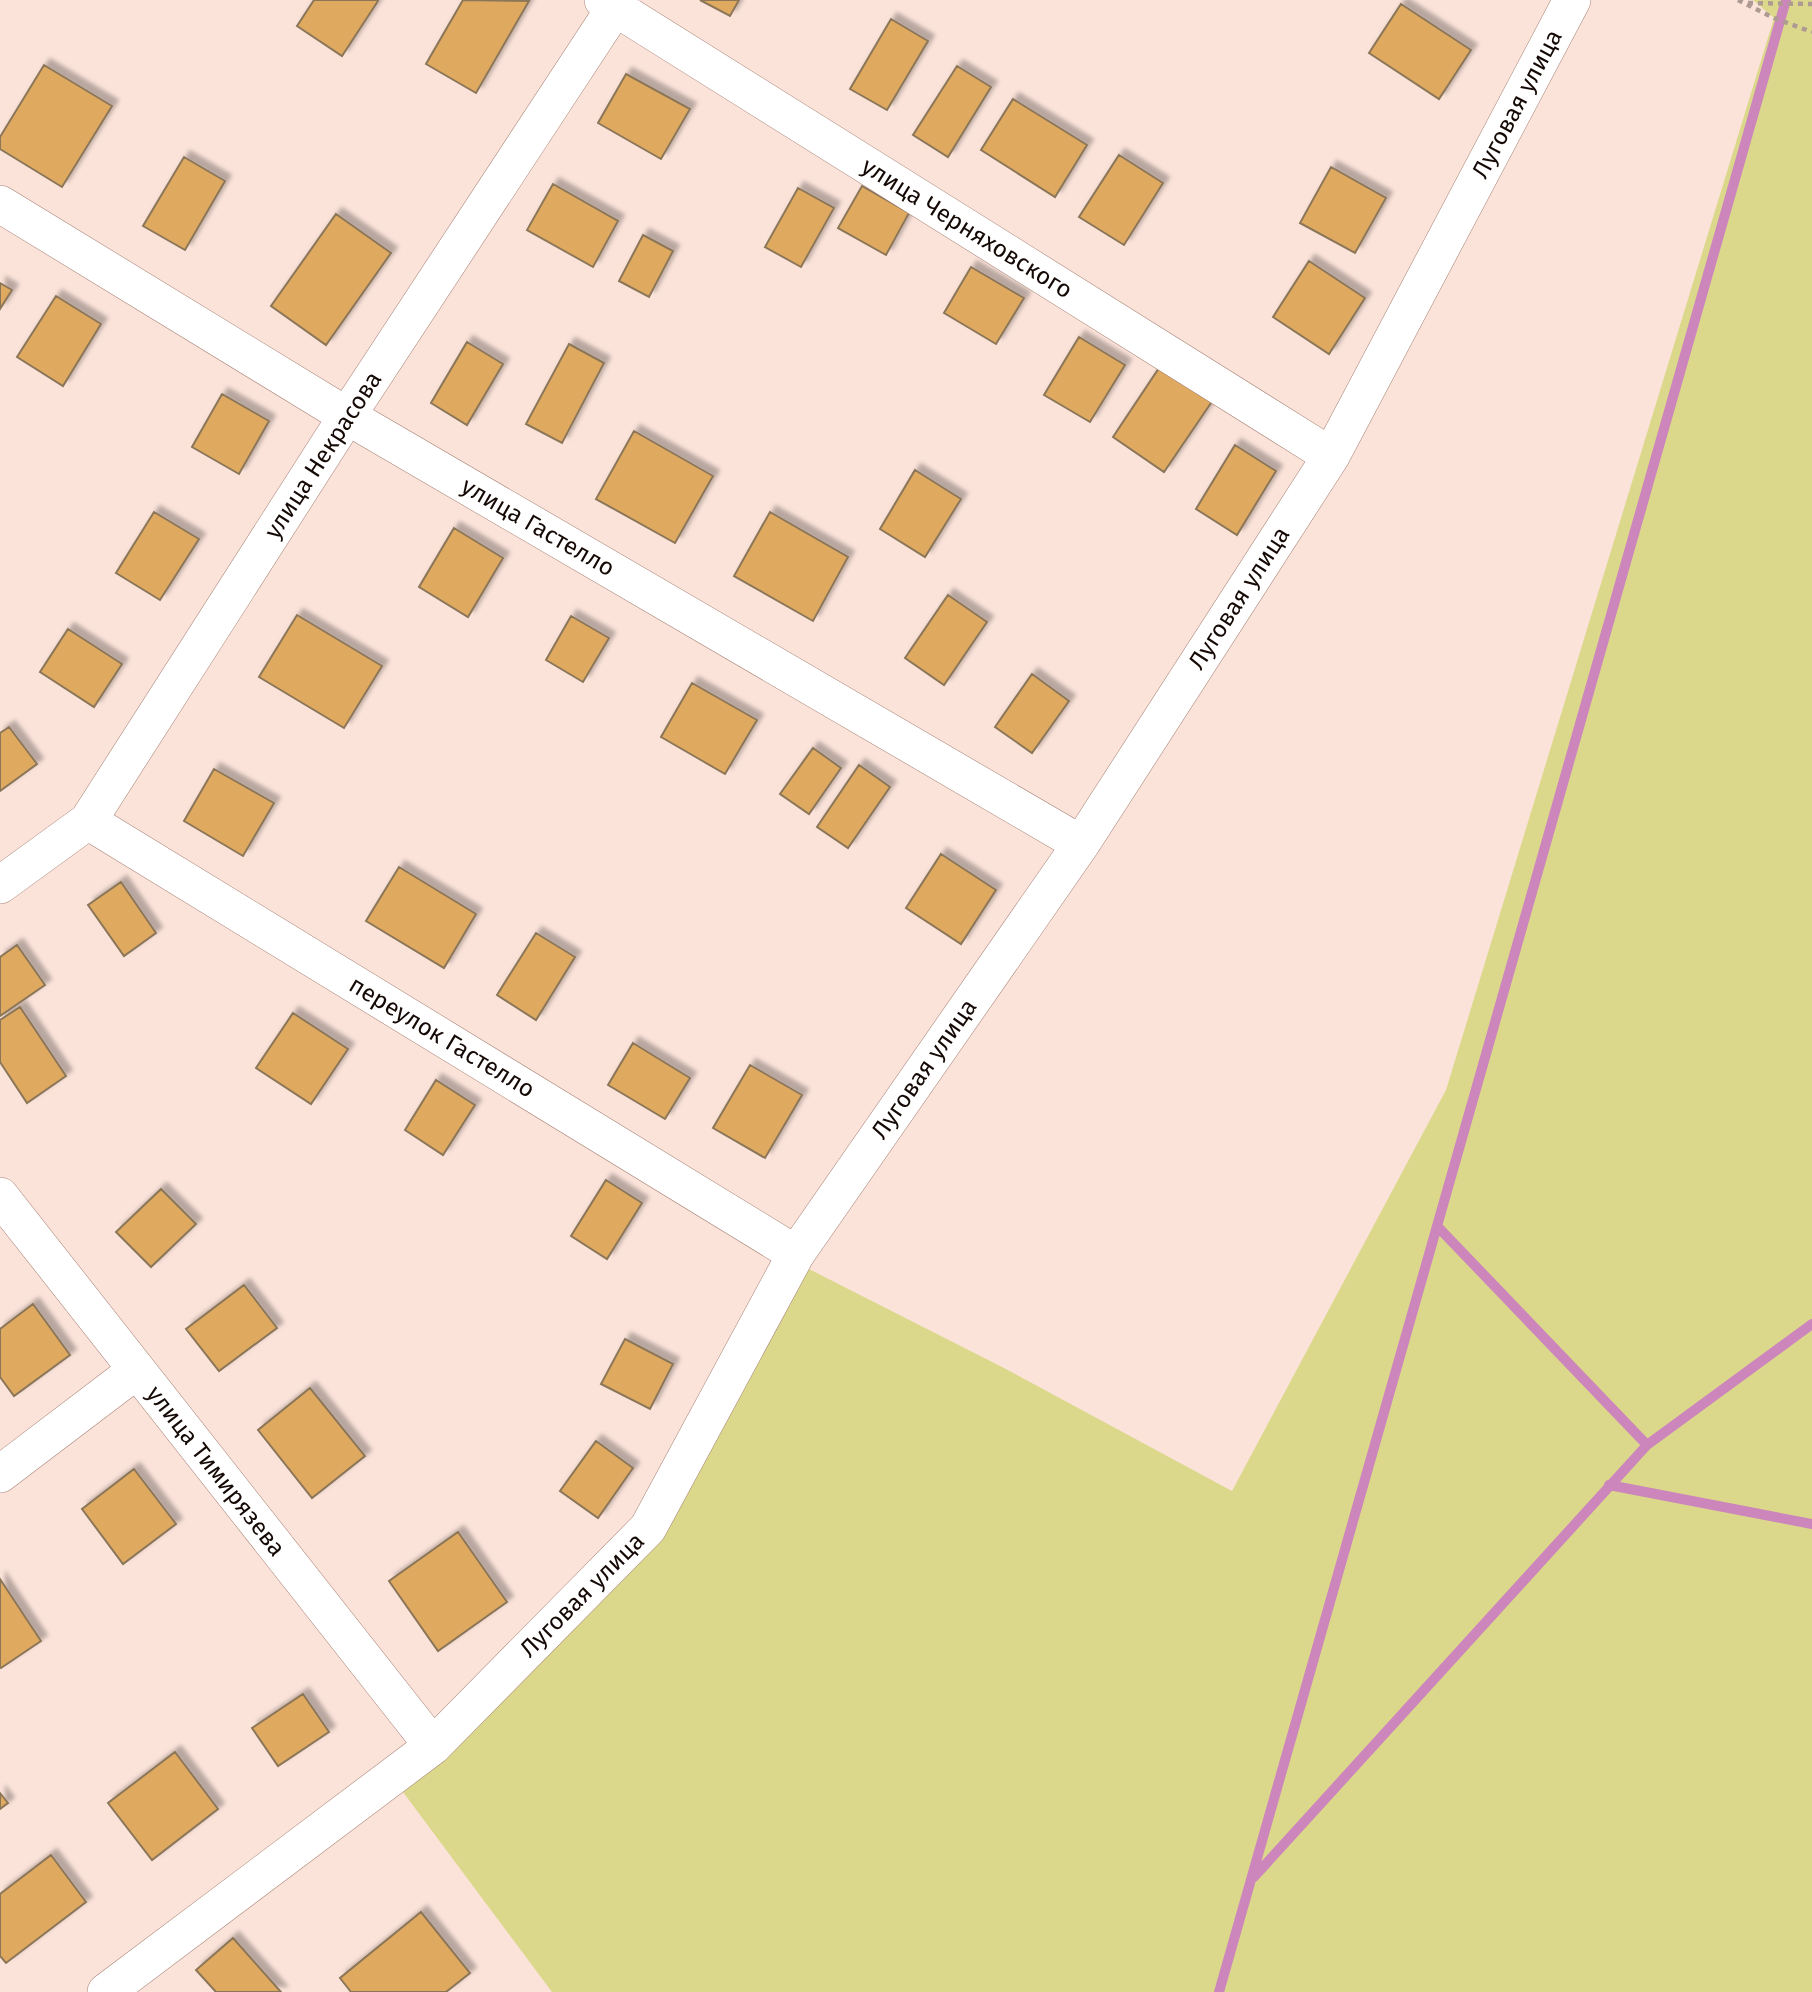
<svg xmlns="http://www.w3.org/2000/svg" width="1812" height="1992" viewBox="0 0 1812 1992" font-family="'Fira Sans',sans-serif">
  <style>
    .green { fill: #dbd88c }
    .lines { fill: none; stroke-linecap: round; stroke-linejoin: round }
    .stream { stroke: #cc86bc; stroke-width: 10 }
    .building { fill: #dfaa61; stroke: #8c7659; stroke-width: 2; filter: url(#shadow) }
    .minor-casing { stroke: #a68174; stroke-width: 38 }
    .path { stroke: #ae9a92; stroke-width: 4.5; stroke-dasharray: 5 5; stroke-linecap: butt }
    .minor { stroke: #fff; stroke-width: 37 }
    .labels { text-anchor: middle; stroke-width: 5; stroke-linejoin: round; paint-order: stroke }
    .street-label { font-size: 24px; fill: #150905; stroke: #fff }
  </style>
  <defs>
    <filter id="shadow"><feDropShadow dx="6" dy="-6" stdDeviation="2" flood-color="#0004"/></filter>
  </defs>
  <rect width="100%" height="100%" fill="#fbe3da"/>
  <path class="green" d="M1753,0H1812V1992H552L400,1788L659,1534L801,1265L1004,1368L1232,1491L1446,1090L1774,18Z"/>
  <g class="lines">
    <path class="stream" d="M1437,1226L1647,1445
      M1609,1485L1812,1524
      M1254,1877L1647,1445L1812,1324
      M1219,1992L1786,0"/>
  </g>
  <path class="building" d="M314,0H377L378,1L342,56L297,26Z
    M463,0L529,1L476,93L426,64Z
    M700,0H739L730,16Z
    M1401,4L1471,50L1439,99L1369,53Z
    M891,19L928,41L887,110L850,89Z
    M44,65L112,106L62,187L0,149V137Z
    M957,66L991,87L948,157L913,135Z
    M626,74L690,109L661,159L598,123Z
    M1013,99L1087,145L1055,197L981,150Z
    M1119,155L1163,183L1124,245L1079,217Z
    M184,157L225,181L185,250L143,226Z
    M1331,167L1386,198L1355,253L1300,223Z
    M553,184L618,221L593,267L527,230Z
    M862,186L909,213L886,255L838,228Z
    M798,188L834,208L801,267L765,247Z
    M336,214L391,253L326,345L271,306Z
    M643,235L673,251L649,297L619,281Z
    M1309,261L1365,298L1329,354L1273,317Z
    M971,267L1024,298L996,344L944,313Z
    M0,283L12,290L0,309Z
    M56,296L101,324L63,386L17,357Z
    M1079,337L1125,365L1090,422L1044,395Z
    M467,342L503,364L467,425L431,403Z
    M569,344L604,363L562,443L526,424Z
    M1161,365L1213,400L1164,472L1113,437Z
    M222,394L269,421L239,474L192,447Z
    M634,431L713,476L675,543L596,499Z
    M1235,445L1276,471L1237,535L1196,509Z
    M915,470L961,499L925,557L880,529Z
    M154,512L199,539L160,600L116,573Z
    M770,512L848,557L813,621L734,576Z
    M454,528L503,558L468,617L419,587Z
    M948,595L987,622L944,685L905,658Z
    M297,615L382,666L344,728L259,677Z
    M571,616L609,638L583,682L546,660Z
    M68,629L122,664L94,707L40,672Z
    M1032,674L1069,701L1032,753L995,727Z
    M692,683L757,720L725,774L661,737Z
    M9,727L37,764L0,791V733Z
    M813,748L841,768L809,814L780,794Z
    M859,765L890,787L848,848L817,827Z
    M214,769L274,803L243,856L184,821Z
    M941,854L996,890L961,944L906,908Z
    M399,867L476,914L444,968L366,921Z
    M121,882L156,933L124,956L88,905Z
    M536,933L575,957L536,1020L497,995Z
    M17,945L45,985L0,1016V957Z
    M20,1007L66,1076L27,1103L0,1062V1020Z
    M293,1013L348,1049L311,1104L256,1068Z
    M633,1043L690,1078L665,1119L608,1085Z
    M750,1065L802,1095L765,1158L713,1128Z
    M436,1080L475,1105L443,1155L405,1130Z
    M606,1180L642,1203L607,1259L571,1236Z
    M161,1189L196,1224L151,1267L116,1232Z
    M244,1285L277,1328L219,1371L186,1329Z
    M33,1304L70,1355L14,1396L0,1377V1329Z
    M625,1339L673,1364L650,1409L601,1384Z
    M310,1388L365,1456L312,1498L258,1430Z
    M596,1441L633,1468L598,1518L560,1491Z
    M134,1469L176,1524L123,1564L82,1509Z
    M458,1532L507,1602L438,1651L389,1581Z
    M0,1579L41,1641L1,1668L0,1667Z
    M303,1694L329,1732L278,1766L252,1728Z
    M175,1752L218,1809L152,1860L108,1803Z
    M0,1793L8,1803L0,1809Z
    M51,1855L86,1902L6,1963L0,1956V1894Z
    M421,1912L470,1973L446,1992H351L340,1978Z
    M233,1938L281,1992H216L196,1970Z"/>
  <g class="lines">
    <defs>
      <path id="minor" d="M603,0L1331,456
        M0,204L347,416L1081,844
        M88,821L796,1254
        M0,885L88,821L347,416L620,0
        M0,1196L433,1746
        M0,1474L137,1370
        M106,1992L433,1746L648,1528L796,1254L1081,844L1331,456L1572,0"/>
    </defs>
    <use href="#minor" class="minor-casing"/>
    <path class="path" d="M1738,0L1774,18L1812,32
      M1748,3L1812,4"/>
    <use href="#minor" class="minor"/>
  </g>
  <g class="labels">
    <g class="street-label">
      <text transform="translate(1517 104) rotate(-62)" y="8">Луговая улица</text>
      <text transform="translate(967 228) rotate(32)" y="8">улица Черняховского</text>
      <text transform="translate(323 455) rotate(-57)" y="8">улица Некрасова</text>
      <text transform="translate(538 527) rotate(30)" y="8">улица Гастелло</text>
      <text transform="translate(1239 598) rotate(-57)" y="8">Луговая улица</text>
      <text transform="translate(442 1037) rotate(31)" y="8">переулок Гастелло</text>
      <text transform="translate(924 1069) rotate(-55)" y="8">Луговая улица</text>
      <text transform="translate(216 1471) rotate(52)" y="8">улица Тимирязева</text>
      <text transform="translate(582 1595) rotate(-45)" y="8">Луговая улица</text>
    </g>
  </g>
</svg>
